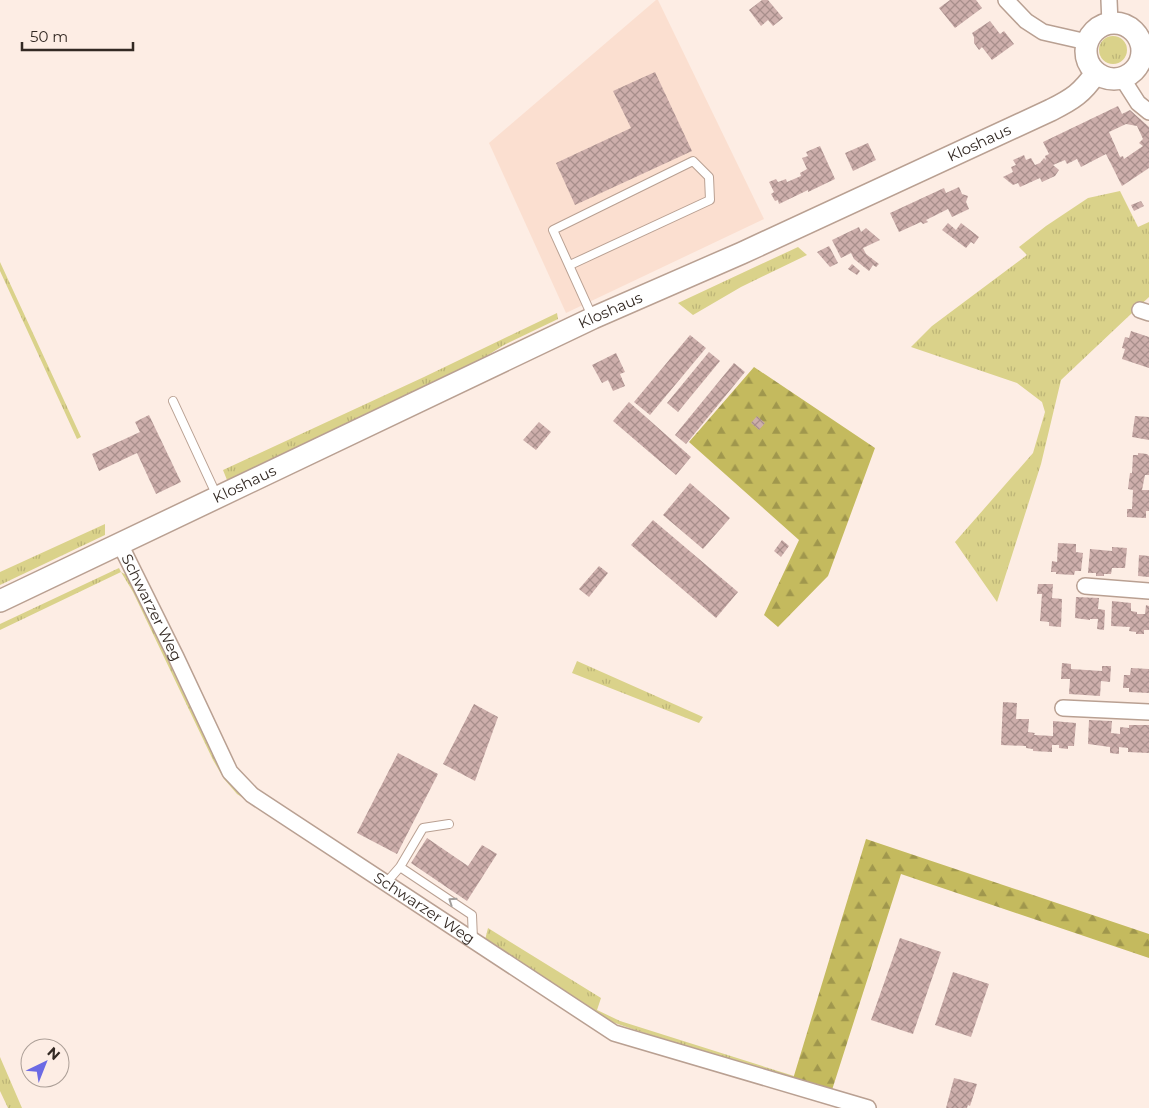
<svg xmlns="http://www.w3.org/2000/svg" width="1149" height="1108" viewBox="0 0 1149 1108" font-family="Montserrat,sans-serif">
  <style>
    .built { fill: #fbdfd0 }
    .grass { fill: url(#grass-tufts) }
    .forest { fill: url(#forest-firs) }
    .building { fill: url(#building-cross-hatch); fill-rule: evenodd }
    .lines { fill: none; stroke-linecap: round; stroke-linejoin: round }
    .lane-casing { stroke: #b9a092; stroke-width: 10 }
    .street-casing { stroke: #b9a092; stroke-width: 18 }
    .secondary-casing { stroke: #b9a092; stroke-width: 24 }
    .lane { stroke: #fff; stroke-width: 8 }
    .street { stroke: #fff; stroke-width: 15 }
    .secondary { stroke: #fff; stroke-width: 21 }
    .oneway { stroke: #a39f9c }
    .labels { text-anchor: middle; stroke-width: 4; stroke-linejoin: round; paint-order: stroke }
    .street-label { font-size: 15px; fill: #332923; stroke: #fdede4 }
  </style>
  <defs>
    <pattern id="grass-tufts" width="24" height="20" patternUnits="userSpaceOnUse" patternTransform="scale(1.25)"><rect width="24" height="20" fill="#dad28a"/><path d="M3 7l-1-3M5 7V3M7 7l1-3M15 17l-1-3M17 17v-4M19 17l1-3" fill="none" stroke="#bcb477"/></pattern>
    <pattern id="forest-firs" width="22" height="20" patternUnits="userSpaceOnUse" patternTransform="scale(1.25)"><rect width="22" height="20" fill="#c4ba5e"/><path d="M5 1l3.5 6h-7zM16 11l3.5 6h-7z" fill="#a0974d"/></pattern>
    <pattern id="building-cross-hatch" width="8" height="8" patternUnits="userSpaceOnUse" patternTransform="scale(1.25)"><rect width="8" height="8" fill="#cdaeab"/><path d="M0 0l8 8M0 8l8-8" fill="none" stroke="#a78e8b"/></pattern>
  </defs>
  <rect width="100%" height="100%" fill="#fdede4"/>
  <path class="built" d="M656,0H658L764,219L566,313L489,143Z"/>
  <path class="grass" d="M1099 50a14 14 0 1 1 28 0a14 14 0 1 1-28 0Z
    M1120,191L1138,227L1149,222V297L1061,380L1041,464L997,602L955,542L1033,453L1045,412L1042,402L1017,383L911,347L932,326L1027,255L1019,247L1046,226L1088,198Z
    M798,247L807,255L741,287L693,315L678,303Z
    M0,262L81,437L77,439L0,271Z
    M557,313L558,319L504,345L461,372L227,480L223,470L424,377Z
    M105,524V535L0,585V572Z
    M119,568L121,572L128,576L134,588L191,709L228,780L490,959L237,794L224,779L213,760L133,592L121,572L0,630V624Z
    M577,661L703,717L699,723L572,673Z
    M488,928L601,998L597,1010L620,1021L794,1076L793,1079L638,1031L612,1022L594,1012L485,940Z
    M0,1057L22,1108H8L0,1091Z"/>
  <path class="forest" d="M754,367L875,448L828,576L778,627L764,615L799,540L689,442Z
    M866,839L1149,934V958L901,874L832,1090L793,1079Z"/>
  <path class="building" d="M762,0H768L783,18L773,26L768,20L761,26L749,10Z
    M950,0H976L982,8L955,28L939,8Z
    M990,21L1000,34L1004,31L1014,44L992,60L982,47L979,50L974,43V37L972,33Z
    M655,72L692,151L575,205L556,163L631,128L613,91Z
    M1118,106L1122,114L1130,110L1149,127V168L1122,186L1106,154L1081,167L1077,159L1067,164L1065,160L1053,165L1059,170L1055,176L1042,182L1040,178L1020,187L1018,183L1013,185L1003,177L1013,172L1011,167L1016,165L1013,160L1024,155L1026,160L1031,158L1035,165L1040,163L1044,158L1046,160L1045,156L1049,154L1043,142ZM1126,124L1137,126L1143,139L1139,143L1143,146L1124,159L1123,156L1120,157L1109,132Z
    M868,143L876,160L853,171L845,153Z
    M820,146L835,179L808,192V190L779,204L778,200L775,201L771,194L774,192L769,182L776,179L778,182L786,179L787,182L801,176L800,173L807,169L802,158L808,156L806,152Z
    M959,187L962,194L968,196L966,202L969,209L952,217L948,209L926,220L928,222L923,224L921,222L899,232L890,213L944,188L946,193Z
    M1141,201L1144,206L1134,211L1131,205Z
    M948,223L956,230L961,223L979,237L974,244L971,242L966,248L942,230Z
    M859,227L861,232L866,228L880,240L863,248L866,254L879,264L876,267L873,265L869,271L854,259L851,253L841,258L832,240Z
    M829,246L838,263L830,267L817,252Z
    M852,264L860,271L857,275L848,269Z
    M1131,331L1149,337V368L1122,359L1125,349L1122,348L1125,337L1129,338Z
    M690,335L706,348L650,415L634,402Z
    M709,352L720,361L678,412L667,403Z
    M616,353L625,372L620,374L625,386L613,391L608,380L602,383L592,365Z
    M734,363L745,372L686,444L675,435Z
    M629,402L691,457L676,475L613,421Z
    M149,415L181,482L156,494L137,453L99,471L92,454L140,432L135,422Z
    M757,416L765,423L759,430L751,423Z
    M1135,416L1149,417V440L1132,437Z
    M539,422L551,432L536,450L523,440Z
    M1138,453L1147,454L1149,456V475H1145L1142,490H1149V511H1146V518L1127,517V509H1132L1133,490L1128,489L1130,473H1132L1133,455H1138Z
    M690,483L730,518L703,549L663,515Z
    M653,520L738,592L716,618L631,545Z
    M782,540L789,546L781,557L774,551Z
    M1058,543L1076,544V552L1083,553L1081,571H1075L1074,575L1056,574V572H1051L1052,561L1057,562Z
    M1112,547L1127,548L1125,568H1112L1111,574H1104V576H1096V573H1088L1090,549L1112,551Z
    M1139,555L1149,556V577L1138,576Z
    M599,566L608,573L589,597L579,589Z
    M1038,584H1053L1052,598L1062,599L1061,627L1049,626V622L1040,621L1042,594H1037Z
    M1076,597L1099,598L1098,609L1105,610L1104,630L1097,629L1098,619H1090V620L1075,618Z
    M1112,601L1131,603V611L1137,612V614H1145L1146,605L1149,606V630H1144V634H1136V632L1129,631L1130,627L1111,626Z
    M1062,663L1071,664V669L1102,671V666H1111L1110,682L1101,681L1100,696L1069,694L1070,679H1061Z
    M1131,668L1149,669V693L1129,692V688H1123L1124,675H1130Z
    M1003,702L1017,703L1016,719H1029L1028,732L1035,733L1034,735L1053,736V721L1076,723L1074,746H1068V749L1059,748V745H1052V752L1033,751V749L1026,748V746L1001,745Z
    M474,704L498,717L475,781L443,764Z
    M1089,720L1112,721L1111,733L1120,734V727L1129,728V725H1149V753L1128,752V748L1119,747V754L1110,753V747L1088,744Z
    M398,753L438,774L397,854L357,833Z
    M427,838L468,866L482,845L497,854L467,901L411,863Z
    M900,938L941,952L913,1034L871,1020Z
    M953,972L989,984L971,1037L935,1025Z
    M954,1078L977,1084L970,1106L968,1105L967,1108H946Z"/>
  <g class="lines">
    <defs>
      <path id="lane" d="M570,265L710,200L709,177L693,161L553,230L592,316
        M173,401L217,496
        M400,867L472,915L473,940
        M386,883L400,867L423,828L449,824"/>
      <g id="street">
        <path d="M1006,0L1026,21L1043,32L1087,42"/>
        <path d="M1109,0L1110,24"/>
        <path d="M1122,78L1138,103L1149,112"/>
        <path d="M1140,310L1149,313"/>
        <path id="s1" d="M120,544L176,657L230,772L252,795L614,1033L868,1108"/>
        <path d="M1085,586L1149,591"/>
        <path d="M1063,708L1149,712"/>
      </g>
      <g id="secondary">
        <circle cx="1114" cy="51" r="28"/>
        <path id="s2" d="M0,601L593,318L742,253L1051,110C1073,99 1082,93 1096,73"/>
      </g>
    </defs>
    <use href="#lane" class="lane-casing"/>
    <use href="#street" class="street-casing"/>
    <use href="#secondary" class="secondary-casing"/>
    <use href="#lane" class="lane"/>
    <use href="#street" class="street"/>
    <use href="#secondary" class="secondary"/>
  </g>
  <defs><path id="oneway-chevron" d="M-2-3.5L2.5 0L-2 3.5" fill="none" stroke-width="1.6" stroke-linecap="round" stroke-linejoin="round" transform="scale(1.25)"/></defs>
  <use class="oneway" href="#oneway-chevron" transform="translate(452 901) rotate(-146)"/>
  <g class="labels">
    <g class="street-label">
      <text dy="5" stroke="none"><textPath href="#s2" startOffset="1081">Kloshaus</textPath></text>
      <text dy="5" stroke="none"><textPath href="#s2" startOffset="676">Kloshaus</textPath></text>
      <text dy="5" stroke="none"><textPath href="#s2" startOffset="271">Kloshaus</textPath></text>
      <text dy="5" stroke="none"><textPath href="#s1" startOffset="71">Schwarzer Weg</textPath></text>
      <text dy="5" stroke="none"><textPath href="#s1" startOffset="491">Schwarzer Weg</textPath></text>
    </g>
  </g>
  <g transform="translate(45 1063) rotate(43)"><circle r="24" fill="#fdede4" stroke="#ac9f97"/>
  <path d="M0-4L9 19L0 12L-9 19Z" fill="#6c6ae4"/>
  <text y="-8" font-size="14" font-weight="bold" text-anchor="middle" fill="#332923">N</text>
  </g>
  <path d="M22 42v8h111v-8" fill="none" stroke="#332923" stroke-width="2.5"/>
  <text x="30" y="42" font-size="15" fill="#332923" stroke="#fdede4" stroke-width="4" paint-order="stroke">50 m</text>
</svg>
